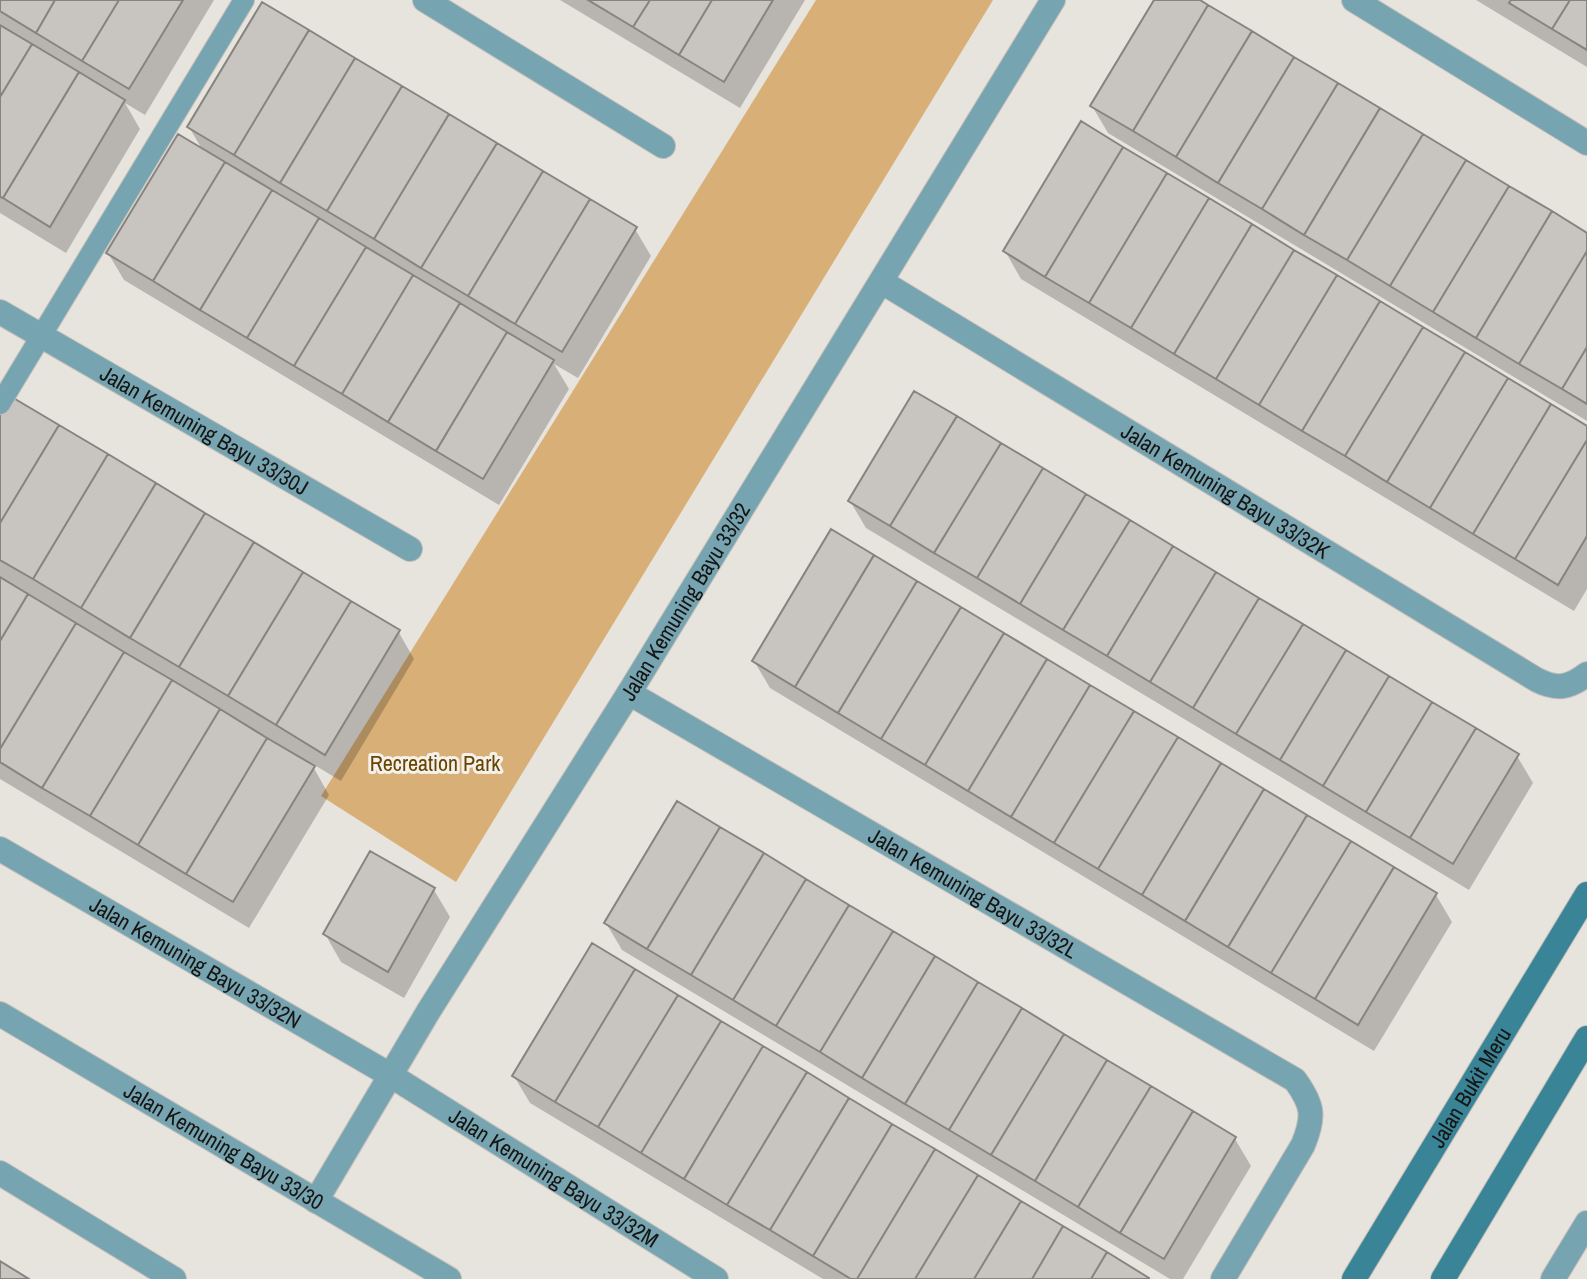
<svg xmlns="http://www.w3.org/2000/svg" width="1587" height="1279" viewBox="0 0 1587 1279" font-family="'Archivo Narrow',sans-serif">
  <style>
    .green { fill: #d8af76 }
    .shadow { fill: #0003 }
    .building { fill: #c8c4bf; stroke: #87837f; stroke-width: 2 }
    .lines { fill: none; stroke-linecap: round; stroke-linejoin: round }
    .lane-casing { stroke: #c1beb9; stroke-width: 22 }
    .street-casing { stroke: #c1beb9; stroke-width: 26 }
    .secondary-casing { stroke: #c1beb9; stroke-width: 26 }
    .lane { stroke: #76a4b1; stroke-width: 20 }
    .street { stroke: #76a4b1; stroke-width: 24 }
    .secondary { stroke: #398497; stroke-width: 24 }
    .labels { text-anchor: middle; stroke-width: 6; stroke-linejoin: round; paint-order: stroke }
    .street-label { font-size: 22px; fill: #161513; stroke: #f4f0ea }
    .park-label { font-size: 22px; fill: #674400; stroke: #f4f0ea }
  </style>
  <rect width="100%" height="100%" fill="#e7e3dd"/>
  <path class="green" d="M816,0H993L456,882L321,796Z"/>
  <path class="shadow" d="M0,0H214L145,115L125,103L140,129L66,253L0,213Z
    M560,0H805L740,108Z
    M1156,0H1196L1587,235V421L1108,133L1092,106Z
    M1476,0H1587V67Z
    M189,127L635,229L651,256L578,378L554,364L569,389L499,505L124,280L108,253L203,151Z
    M1005,251L1587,428V589L1574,611L1021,279Z
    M0,416L398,631L414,659L341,781L311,763L329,795L249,928L0,779Z
    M850,501L1517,756L1533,783L1469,890L866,528Z
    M754,661L1436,895L1452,922L1374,1051L770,688Z
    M678,804L1235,1139L1251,1166L1183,1279H1170L622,950L606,923Z
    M371,854L434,890L450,917L404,998L341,962L325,934Z
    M514,1076L1147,1279H823L530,1103Z"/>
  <path class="building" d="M0,0H55L36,33L0,11Z
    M55,0H119L82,61L36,33Z
    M119,0H183L129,89L82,61Z
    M588,0H650L633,27Z
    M650,0H712L679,55L633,27Z
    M712,0H773L724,82L679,55Z
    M1154,0H1200L1208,5L1133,131L1090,106Z
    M1511,0H1570L1552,29L1509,3Z
    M1570,0H1587V50L1552,29Z
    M262,2L309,30L234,155L187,127Z
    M1208,5L1252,31L1176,157L1133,131Z
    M0,25L32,44L0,97Z
    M309,30L355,58L280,183L234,155Z
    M1252,31L1294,57L1218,183L1176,157Z
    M32,44L79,72L3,198L0,197V97Z
    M1294,57L1338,83L1262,209L1218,183Z
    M355,58L402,86L327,211L280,183Z
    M79,72L125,100L50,227L3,198Z
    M1338,83L1380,108L1304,235L1262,209Z
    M402,86L449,114L374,239L327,211Z
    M1380,108L1423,134L1347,260L1304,235Z
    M449,114L497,143L421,268L374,239Z
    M1081,121L1123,147L1045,277L1003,251Z
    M178,134L225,162L153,281L106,253Z
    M1423,134L1466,160L1390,286L1347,260Z
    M497,143L543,171L468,296L421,268Z
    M1123,147L1167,173L1089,303L1045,277Z
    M1466,160L1509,186L1433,312L1390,286Z
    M225,162L272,190L200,310L153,281Z
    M543,171L590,199L515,324L468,296Z
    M1167,173L1209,198L1131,328L1089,303Z
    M1509,186L1552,211L1476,338L1433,312Z
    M272,190L319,218L247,338L200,310Z
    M1209,198L1252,224L1174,354L1131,328Z
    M590,199L637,227L562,352L515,324Z
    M1552,211L1587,233V251L1519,364L1476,338Z
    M319,218L366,247L294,366L247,338Z
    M1252,224L1294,250L1216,379L1174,354Z
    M366,247L413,275L342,394L294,366Z
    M1294,250L1337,275L1259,405L1216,379Z
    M1587,251V347L1562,389L1519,364Z
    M413,275L460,303L388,422L342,394Z
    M1337,275L1380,301L1302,431L1259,405Z
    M1380,301L1423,327L1345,456L1302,431Z
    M460,303L507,332L436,451L388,422Z
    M1423,327L1465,352L1387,482L1345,456Z
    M507,332L554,360L483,479L436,451Z
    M1587,347V404L1562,389Z
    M1465,352L1508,378L1430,508L1387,482Z
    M1508,378L1551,404L1473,534L1430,508Z
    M914,391L957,416L890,526L848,501Z
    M10,396L59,425L0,523V412Z
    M1551,404L1587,426V440L1515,559L1473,534Z
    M957,416L1001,443L934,553L890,526Z
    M59,425L108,454L33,579L0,560V523Z
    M1587,440V536L1558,585L1515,559Z
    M1001,443L1043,468L977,578L934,553Z
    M108,454L156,483L81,608L33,579Z
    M1043,468L1086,494L1020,604L977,578Z
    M156,483L205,513L130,638L81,608Z
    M1086,494L1130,520L1063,630L1020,604Z
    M205,513L254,542L179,667L130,638Z
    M1130,520L1173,546L1107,656L1063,630Z
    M831,529L874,555L795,687L752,661Z
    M254,542L303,572L228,696L179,667Z
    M1173,546L1216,572L1150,682L1107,656Z
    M874,555L917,581L838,713L795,687Z
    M303,572L351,601L276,725L228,696Z
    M1216,572L1259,598L1193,708L1150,682Z
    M0,577L28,594L0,641Z
    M917,581L961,607L881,739L838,713Z
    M28,594L76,623L0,749V641Z
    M1259,598L1303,624L1236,734L1193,708Z
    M351,601L400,630L325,755L276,725Z
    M961,607L1004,633L925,765L881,739Z
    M76,623L124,652L42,788L0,762V749Z
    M1303,624L1346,650L1280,760L1236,734Z
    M1004,633L1047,659L968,791L925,765Z
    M1346,650L1389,676L1323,786L1280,760Z
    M124,652L172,680L90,816L42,788Z
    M1047,659L1090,685L1011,817L968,791Z
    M1389,676L1432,702L1366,812L1323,786Z
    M172,680L220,709L138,845L90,816Z
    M1090,685L1134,711L1054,843L1011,817Z
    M1432,702L1476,728L1410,838L1366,812Z
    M220,709L267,738L186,874L138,845Z
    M1134,711L1178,737L1098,869L1054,843Z
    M1476,728L1519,754L1453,864L1410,838Z
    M1178,737L1221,763L1142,895L1098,869Z
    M267,738L315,766L233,902L186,874Z
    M1221,763L1264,789L1185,921L1142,895Z
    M1264,789L1307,815L1228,947L1185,921Z
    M677,801L720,827L647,949L604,923Z
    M1307,815L1351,841L1271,973L1228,947Z
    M720,827L764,853L691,975L647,949Z
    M1351,841L1394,867L1315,999L1271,973Z
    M370,851L435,888L388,972L323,934Z
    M764,853L806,879L733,1000L691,975Z
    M1394,867L1437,893L1358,1025L1315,999Z
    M806,879L849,905L776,1026L733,1000Z
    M849,905L893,931L820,1052L776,1026Z
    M893,931L935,956L862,1078L820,1052Z
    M592,943L635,969L555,1102L512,1076Z
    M935,956L978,982L905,1104L862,1078Z
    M635,969L678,995L598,1127L555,1102Z
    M978,982L1022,1008L949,1130L905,1104Z
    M678,995L721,1021L641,1153L598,1127Z
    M1022,1008L1064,1034L991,1155L949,1130Z
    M721,1021L763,1046L684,1179L641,1153Z
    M1064,1034L1107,1060L1035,1181L991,1155Z
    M763,1046L807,1072L727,1205L684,1179Z
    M1107,1060L1151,1086L1078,1207L1035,1181Z
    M807,1072L849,1098L770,1230L727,1205Z
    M1151,1086L1193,1111L1120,1233L1078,1207Z
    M849,1098L892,1124L813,1256L770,1230Z
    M1193,1111L1236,1137L1164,1259L1120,1233Z
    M892,1124L935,1149L857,1279H851L813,1256Z
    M935,1149L978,1175L915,1279H857Z
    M978,1175L1021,1201L974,1279H915Z
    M1021,1201L1063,1226L1032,1279H974Z
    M1063,1226L1107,1252L1091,1279H1032Z
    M1107,1252L1149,1278V1279H1091Z
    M0,1261L29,1279H0Z"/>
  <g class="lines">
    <defs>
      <path id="lane" d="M0,404L244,0"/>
      <g id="street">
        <path d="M425,0L663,146"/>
        <path d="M1354,0L1587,143"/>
        <path id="s1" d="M882,282L1537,680C1557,690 1569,688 1587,674"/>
        <path id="s2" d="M0,312L410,549"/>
        <path id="s3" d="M629,693L1295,1080C1313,1105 1315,1116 1303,1145L1223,1279"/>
        <path id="s4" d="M0,849L390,1075L716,1279"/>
        <path id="s5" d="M0,1014L449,1279"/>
        <path d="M0,1173L174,1279"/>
        <path id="s6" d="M316,1201L428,1012L629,693L1053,0"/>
        <path d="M1553,1279L1587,1223"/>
      </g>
      <g id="secondary">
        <path id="s7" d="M1354,1279L1587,894"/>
        <path d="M1443,1279L1587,1038"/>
      </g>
    </defs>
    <use href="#lane" class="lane-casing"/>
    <use href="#street" class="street-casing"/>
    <use href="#secondary" class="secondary-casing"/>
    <use href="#lane" class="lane"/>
    <use href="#street" class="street"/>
    <use href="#secondary" class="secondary"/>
  </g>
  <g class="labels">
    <g class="street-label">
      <text dy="8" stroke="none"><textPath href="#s2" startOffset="236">Jalan Kemuning Bayu 33/30J</textPath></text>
      <text dy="8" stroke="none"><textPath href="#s1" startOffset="402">Jalan Kemuning Bayu 33/32K</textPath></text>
      <text dy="8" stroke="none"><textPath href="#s6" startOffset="704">Jalan Kemuning Bayu 33/32</textPath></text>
      <text dy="8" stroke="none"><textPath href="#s3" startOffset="398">Jalan Kemuning Bayu 33/32L</textPath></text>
      <text dy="8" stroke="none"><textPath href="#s4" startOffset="226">Jalan Kemuning Bayu 33/32N</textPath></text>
      <text dy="8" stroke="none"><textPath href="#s7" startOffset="224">Jalan Bukit Meru</textPath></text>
      <text dy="8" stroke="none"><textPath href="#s5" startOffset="260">Jalan Kemuning Bayu 33/30</textPath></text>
      <text dy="8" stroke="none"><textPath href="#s4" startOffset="644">Jalan Kemuning Bayu 33/32M</textPath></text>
    </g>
    <g class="park-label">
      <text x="435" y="771">Recreation Park</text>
    </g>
  </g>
</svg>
